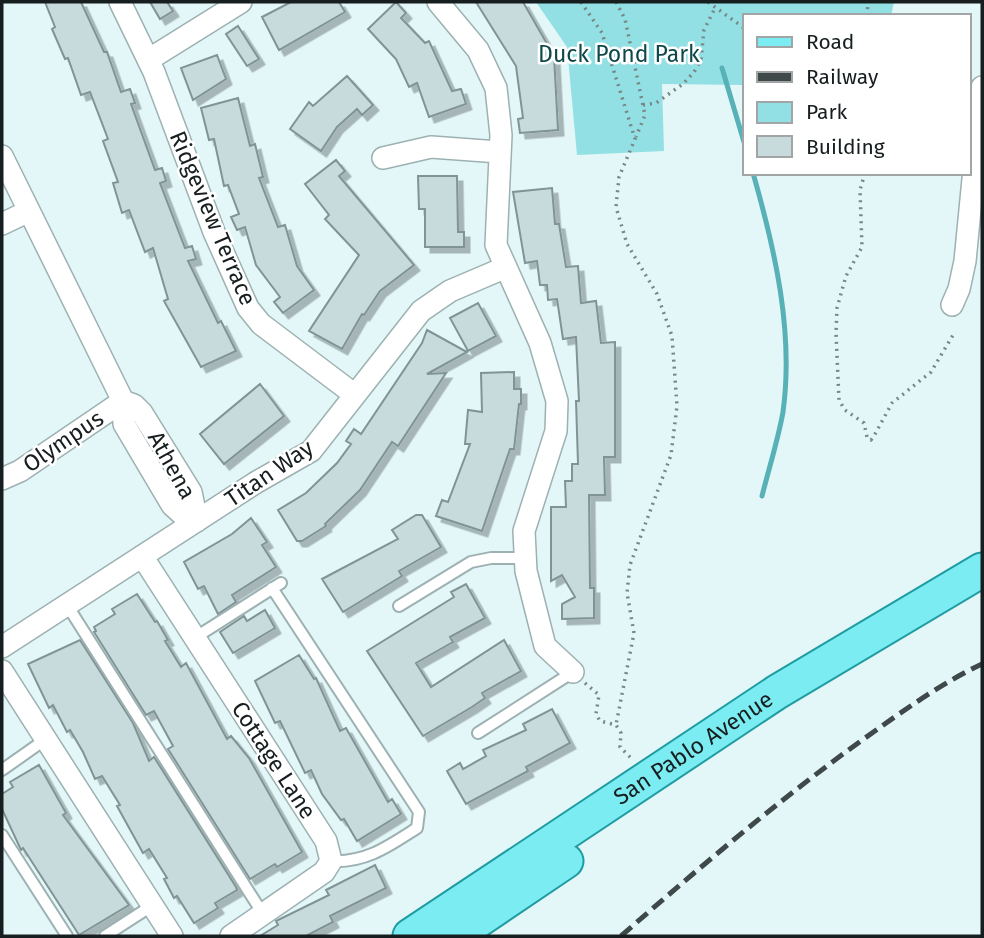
<svg xmlns="http://www.w3.org/2000/svg" width="984" height="938" viewBox="0 0 984 938" font-family="'Fira Sans',sans-serif">
  <style>
    .green { fill: #92e0e3 }
    .lines { fill: none; stroke-linecap: round; stroke-linejoin: round }
    .stream { stroke: #57b1b6; stroke-width: 5 }
    .building { fill: #c7dbdc; stroke: #819495; stroke-width: 2; filter: url(#shadow) }
    .lane-casing { stroke: #9db1b2; stroke-width: 14 }
    .street-casing { stroke: #9db1b2; stroke-width: 24 }
    .primary-casing { stroke: #1f9ca2; stroke-width: 37 }
    .path { stroke: #788687; stroke-width: 3.5; stroke-dasharray: 2 5; stroke-linecap: butt }
    .lane { stroke: #fff; stroke-width: 10 }
    .street { stroke: #fff; stroke-width: 21 }
    .primary { stroke: #7becf1; stroke-width: 33 }
    .rail { stroke: #3f494a; stroke-width: 5; stroke-dasharray: 14 7; stroke-linecap: butt }
    .labels { text-anchor: middle; stroke-width: 5; stroke-linejoin: round; paint-order: stroke }
    .park-label { font-size: 23px; fill: #0f484b; stroke: #fff }
    .street-label { font-size: 23px; fill: #171e1f; stroke: #fff }
  </style>
  <defs>
    <filter id="shadow"><feDropShadow dx="5.5" dy="5.5" stdDeviation="0" flood-color="#0004"/></filter>
  </defs>
  <rect width="100%" height="100%" fill="#e3f7f8"/>
  <path class="green" d="M536,2H894L891,16H744V85L662,84L664,151L577,155L567,47Z"/>
  <g class="lines">
    <path class="stream" d="M722,68L744,142
      M753,173C775,250 794,332 783,412C778,440 769,468 762,496"/>
  </g>
  <path class="building" d="M45,2H81L104,52H107L121,92L130,89L135,103L131,104L155,170L162,168L166,181L160,183L185,248L192,246L196,259L188,261L218,323L221,321L236,351L201,367L164,301L168,299L153,248L145,252L129,210L122,213L113,183L118,182L103,141L108,139L90,92L81,95L68,58L65,59L52,29L55,27Z
    M150,2H167L173,11L160,19Z
    M291,2H339L345,12L279,50L262,17Z
    M396,2L406,13L401,18L425,43L429,41L452,91L461,89L466,104L429,117L417,83L409,87L396,59L368,29Z
    M476,2H523L554,56L558,130L520,133L518,119L523,118L516,66Z
    M238,26L259,59L247,66L226,34Z
    M217,55L226,79L193,100L181,68Z
    M347,76L373,105L362,115L357,109L337,127L321,151L290,129L309,102L313,106Z
    M238,98L250,146L255,144L263,177L259,178L278,227L285,225L297,266L314,290L283,313L274,302L280,297L256,265L245,227L237,230L231,217L239,214L228,185L224,186L214,139L209,140L201,108Z
    M336,160L345,171L339,176L414,265L380,291L364,315L362,314L342,349L309,331L359,255L325,219L329,215L305,184Z
    M418,176H457L458,232H464V247H425V209H419Z
    M552,188L555,224H559L566,267L578,266L581,303L596,301L601,343L615,342V457H604L605,495H589L590,588H594V618L562,619V604L575,597L562,575L551,581V507H566L565,481H572V464H578L576,401H579L576,337L563,339L557,299L548,300L547,285H540L537,261L525,263L513,192Z
    M478,303L496,336L468,351L450,318Z
    M427,330L467,352L427,374L446,373L398,446L392,442L360,490L325,524L326,526L302,541H297L278,510L306,493L337,463L351,444L346,441L354,429L361,434L422,343Z
    M514,372V389H521V404H519L514,449H510L482,531L436,516L442,500L448,502L470,444H465L468,410L482,412L481,373Z
    M260,384L284,416L224,464L200,434Z
    M416,515H422L441,547L399,571L402,576L343,612L322,579L398,539L392,530Z
    M251,518L267,542L262,545L276,567L232,595L236,602L218,614L204,586L198,589L184,562L232,534Z
    M466,584L485,618L450,637L453,642L416,663L431,687L504,640L521,671L482,693L485,698L472,707L423,736L367,651L454,597L451,592Z
    M137,594L155,622L157,621L168,640L165,641L181,667L186,663L227,739L231,736L249,758L302,852L277,867L275,864L250,879L168,749L173,746L154,711L146,715L94,632L96,631L94,627L115,614L112,609Z
    M265,610L275,628L233,653L220,632L244,616L247,621Z
    M80,640L133,723L149,761L154,757L236,887L237,890L215,903L218,908L194,923L177,896L174,898L164,879L167,878L149,849L143,853L117,806L120,805L102,776L95,779L83,752L70,730L67,732L53,705L49,708L28,664Z
    M299,655L314,679L316,678L340,731L346,728L388,802L392,799L401,814L357,841L344,819L341,820L322,794L311,770L305,773L280,721L275,723L255,681Z
    M552,709L570,743L526,767L528,771L466,804L447,771L460,763L463,769L486,756L483,750L526,730L523,724Z
    M39,765L66,813L63,815L129,905L79,935L23,848L21,850L2,809V794L13,787L10,782Z
    M375,865L386,888L330,916L333,922L306,936H260L278,925L276,921L329,895L326,890Z"/>
  <g class="lines">
    <defs>
      <path id="lane" d="M272,588L419,812L417,828C389,846 366,863 331,861
        M67,605L263,914
        M399,606L471,562L491,558H524
        M196,637L281,583
        M478,733L573,672
        M2,770L46,739
        M2,835L67,936
        M105,936L153,905"/>
      <path id="street" d="M120,2L154,72L214,232L248,308L261,324L355,395
        M438,2L478,50L496,88L501,135L496,245L540,343L557,401L556,431L524,531L526,571L545,646L573,672
        M148,60L241,2
        M2,156L123,401L20,471L2,479
        M383,158L431,147L499,152
        M2,224L27,212
        M952,305L959,289L965,261L982,87
        M123,401L134,405L142,413L191,492L197,521L183,515L172,505L124,424Z
        M142,556L326,841L331,861L324,872L231,936
        M2,647L255,483L311,451L421,311L450,291L504,268
        M2,671L172,936"/>
      <g id="primary">
        <path id="s1" d="M410,936L777,692L982,570"/>
        <path d="M455,936L566,861"/>
      </g>
    </defs>
    <use href="#lane" class="lane-casing"/>
    <use href="#street" class="street-casing"/>
    <use href="#primary" class="primary-casing"/>
    <path class="path" d="M581,2L602,33L635,139L619,177L616,207L627,244L657,294L672,336L677,406L671,455L630,565L627,593L634,633L616,725
      M616,2L625,19L645,115L636,137
      M708,2L744,28
      M867,16L868,2
      M643,105L656,103L683,84L694,72L701,60L704,30L715,8
      M865,173L860,190L862,247L846,276L837,308L836,333L839,400L845,410L864,423L867,437L871,440L874,436L892,403L931,372L953,335
      M585,683L599,695L596,714L600,721L616,725L621,733L620,747L632,759"/>
    <use href="#lane" class="lane"/>
    <use href="#street" class="street"/>
    <use href="#primary" class="primary"/>
    <path class="rail" d="M621,936C700,867 780,799 865,738C903,711 940,684 982,664"/>
  </g>
  <g class="labels">
    <g class="park-label">
      <text x="619" y="62">Duck Pond Park</text>
    </g>
    <g class="street-label">
      <text transform="translate(213 218) rotate(67)" y="8">Ridgeview Terrace</text>
      <text transform="translate(63 441) rotate(-34)" y="8">Olympus</text>
      <text transform="translate(172 465) rotate(61)" y="8">Athena</text>
      <text transform="translate(269 473) rotate(-34)" y="8">Titan Way</text>
      <text dy="8" stroke="none"><textPath href="#s1" startOffset="340">San Pablo Avenue</textPath></text>
      <text transform="translate(274 760) rotate(57)" y="8">Cottage Lane</text>
    </g>
  </g>
  <rect width="984" height="938" fill="none" stroke="#171e1f" stroke-width="7"/>
  <rect x="743" y="14" width="228" height="161" fill="#ffffff" stroke="#a2a5a5" stroke-width="2"/>
  <rect x="757" y="37" width="35" height="10" fill="#7becf1" stroke="#a2a5a5" stroke-width="2"/>
  <text x="806" y="49" font-size="21" fill="#171e1f">Road</text>
  <rect x="757" y="72" width="35" height="10" fill="#3f494a" stroke="#a2a5a5" stroke-width="2"/>
  <text x="806" y="84" font-size="21" fill="#171e1f">Railway</text>
  <rect x="757" y="102" width="35" height="21" fill="#92e0e3" stroke="#a2a5a5" stroke-width="2"/>
  <text x="806" y="119" font-size="21" fill="#171e1f">Park</text>
  <rect x="757" y="136" width="35" height="21" fill="#c7dbdc" stroke="#a2a5a5" stroke-width="2"/>
  <text x="806" y="154" font-size="21" fill="#171e1f">Building</text>
</svg>
